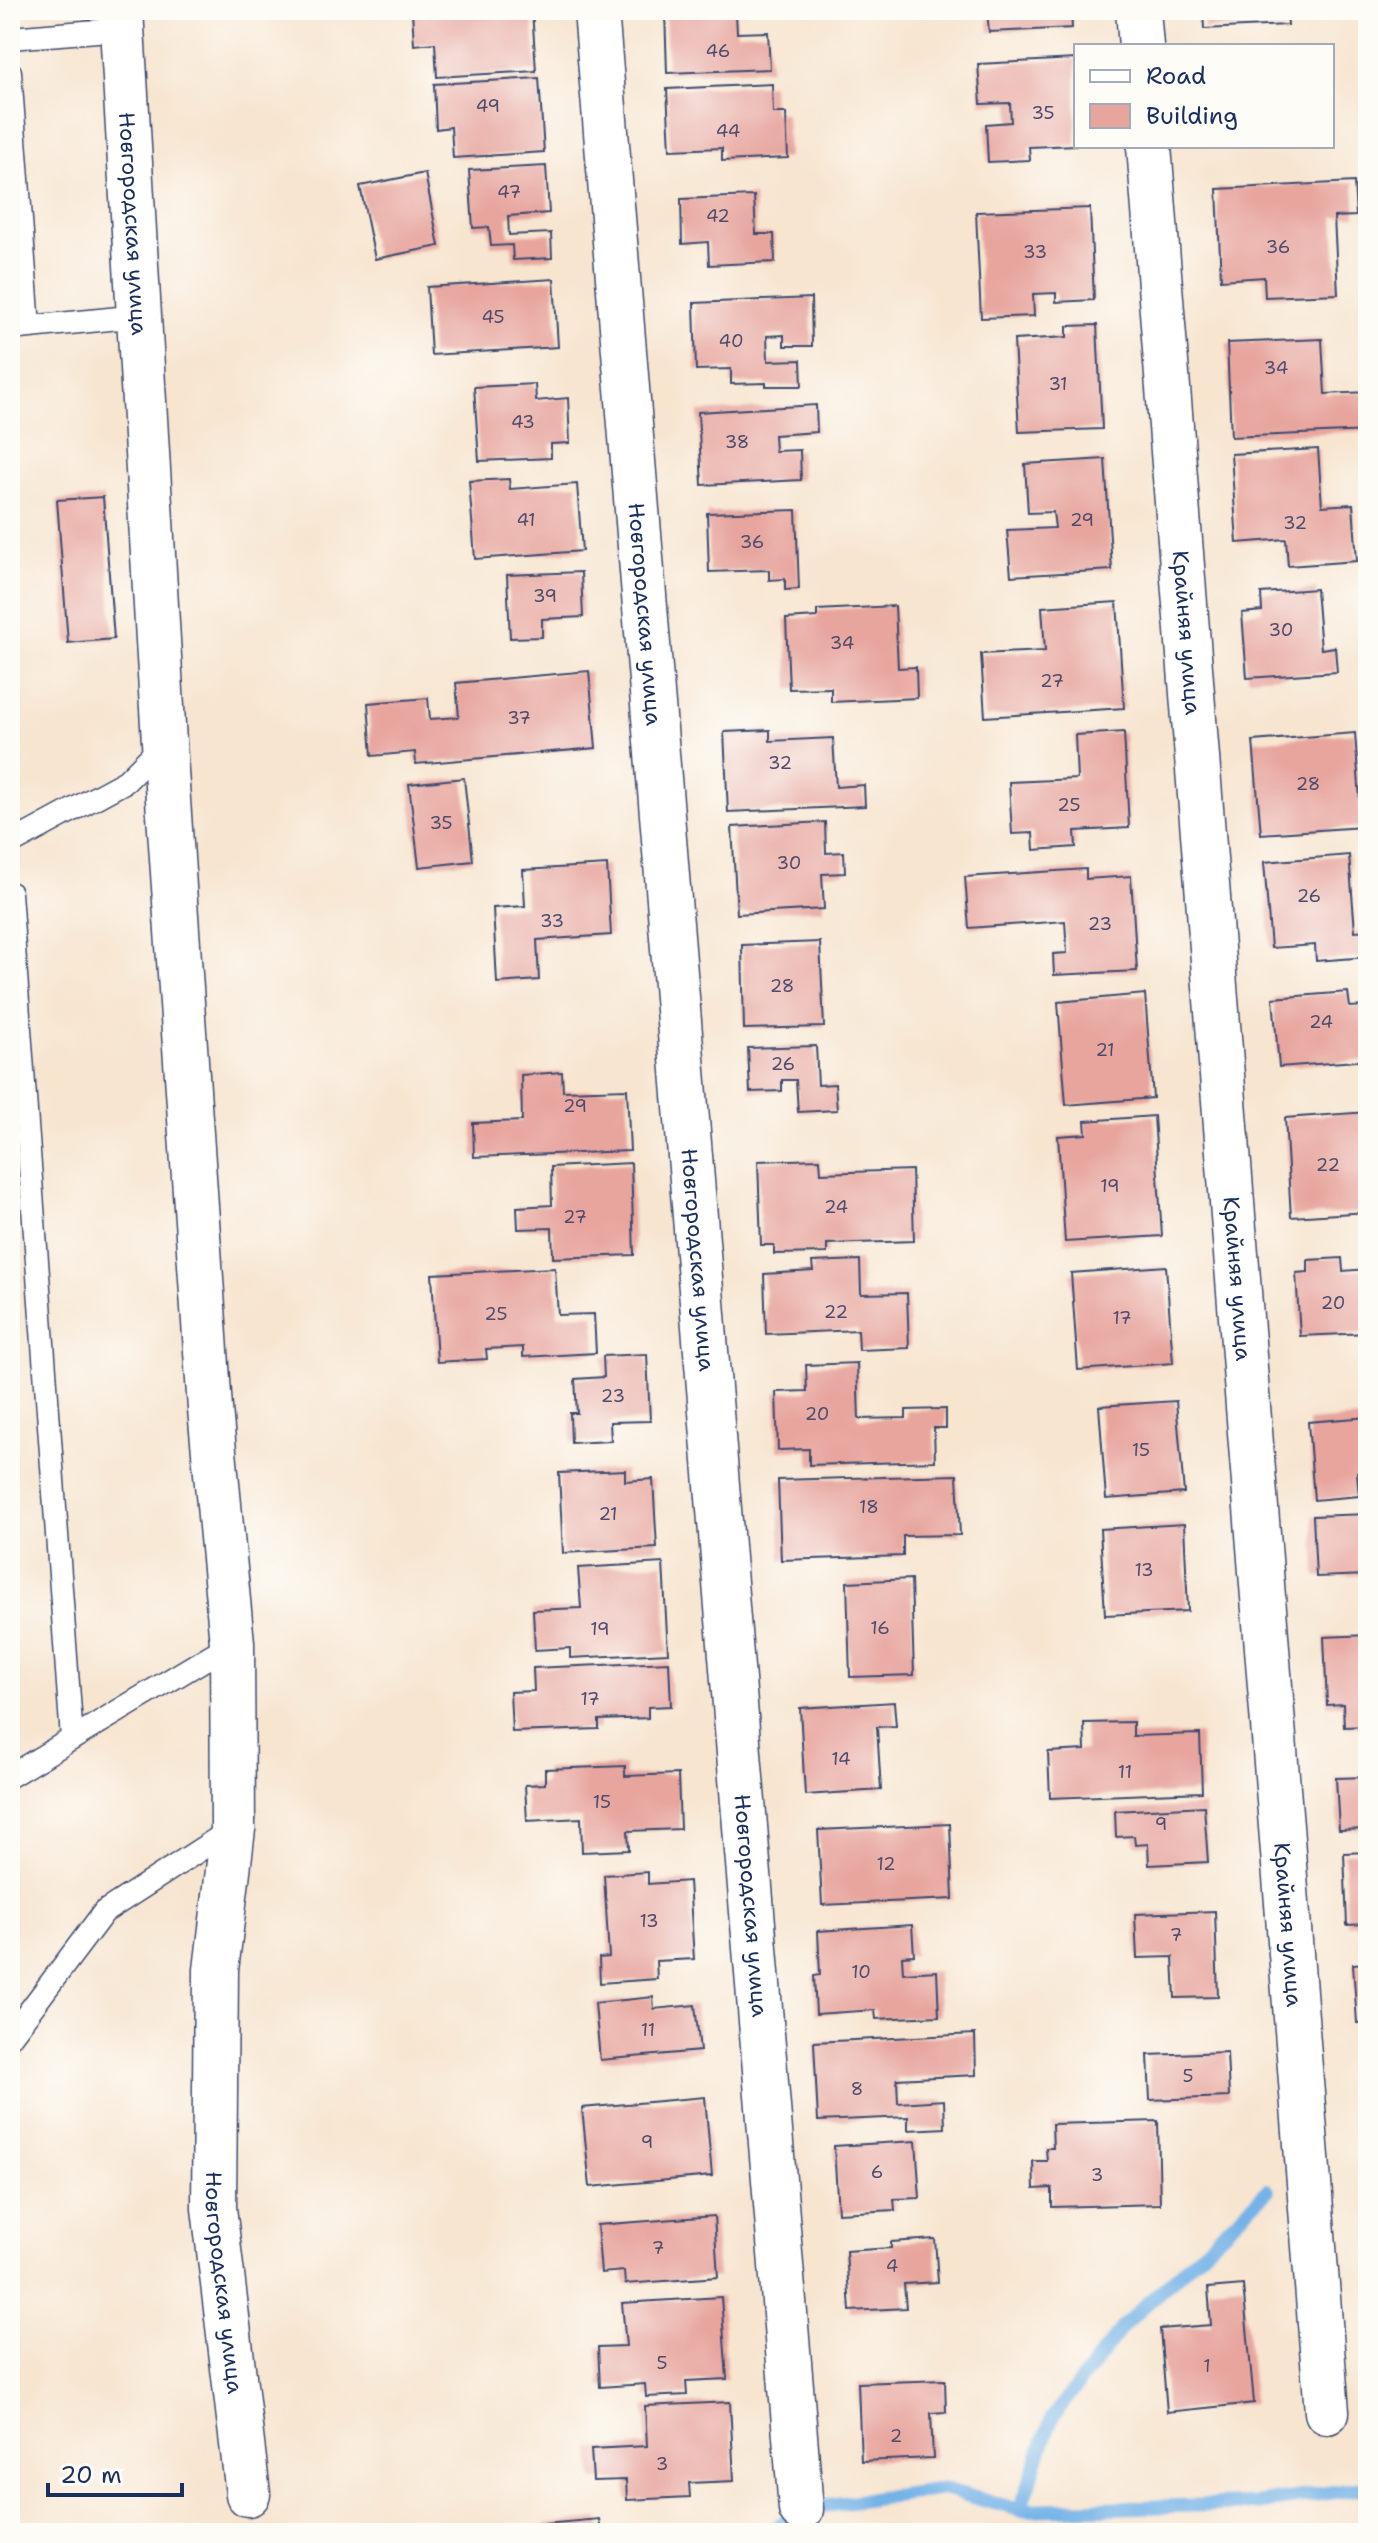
<svg xmlns="http://www.w3.org/2000/svg" width="1378" height="2543" viewBox="0 0 1378 2543" font-family="'Shantell Sans',sans-serif">
  <style>
    .lines { fill: none; stroke-linecap: round; stroke-linejoin: round }
    .stream { stroke: #74b2e7; stroke-width: 14 }
    .building { fill: #e7a59e }
    .service-casing { stroke: #3c4a6f; stroke-width: 25 }
    .minor-casing { stroke: #3c4a6f; stroke-width: 47 }
    .service { stroke: #fff; stroke-width: 22 }
    .minor { stroke: #fff; stroke-width: 44 }
    .labels { text-anchor: middle; stroke-width: 6; stroke-linejoin: round; paint-order: stroke }
    .number-label { font-size: 18px; fill: #4e4c6e }
    .street-label { font-size: 22px; fill: #1b2f5e; stroke: #fdfcf7 }
  </style>
  <rect width="100%" height="100%" fill="#fdfcf7"/>
  <filter id="ink" filterUnits="userSpaceOnUse"><feTurbulence type="fractalNoise" baseFrequency=".0125" numOctaves="2"/><feDisplacementMap in="SourceGraphic" scale="16" xChannelSelector="R" yChannelSelector="G"/><feConvolveMatrix kernelMatrix="1 2 1 2 8 2 1 2 1" color-interpolation-filters="sRGB"/></filter>
  <filter id="wash" filterUnits="userSpaceOnUse"><feTurbulence type="fractalNoise" baseFrequency=".006" numOctaves="4" result="noise"/><feDisplacementMap in="SourceGraphic" scale="32" xChannelSelector="R" yChannelSelector="G"/><feGaussianBlur stdDeviation="1.8" result="paint"/><feColorMatrix in="noise" values="0 0 0 0 0 0 0 0 0 0 0 0 0 0 0 0 0 1.4 0 .05"/><feComposite in="paint" operator="in"/></filter>
  <g filter="url(#wash)">
    <rect width="100%" height="100%" fill="#f7e5d0"/>
    <g class="lines">
      <path class="stream" d="M1020,2510L1052,2418L1124,2325L1268,2190
        M770,2533L801,2509L943,2489L1020,2510L1255,2504L1368,2487"/>
    </g>
    <g id="blocks">
      <path class="building" d="M412,10H532L536,71L437,77L435,43L414,45Z
        M665,10H748V12L736,13L737,33L768,32L770,69L667,73Z
        M987,10H1071L1072,28L989,32Z
        M1203,10H1287L1288,25L1204,29Z
        M1076,59V145L1029,147L1030,160L988,162L986,124L1011,122L1010,103L981,104L978,64Z
        M539,78L544,152L453,158L451,127L436,129L434,84Z
        M772,84L773,113H786L788,158L722,161V148L670,150L667,89Z
        M546,166L549,213L508,216L509,235L551,233L552,258L513,260L512,245L491,246L489,227L473,228L469,170Z
        M425,173L439,246L375,259L360,186Z
        M1354,182L1356,216L1334,217L1338,294L1265,297L1264,277L1221,280L1217,189Z
        M754,196L756,234H774L775,262L709,265L708,242L682,244L681,199Z
        M1090,208L1094,300L1056,302V293L1033,294L1034,316L981,318L976,212Z
        M554,279L558,347L431,355L427,287Z
        M811,298L812,346H784V335L767,336L768,361L801,360L802,386H766V383L731,384V369L696,370L694,303Z
        M1097,325L1102,429L1019,432L1014,340L1067,337V326Z
        M1322,339L1325,394L1368,392V431L1231,437L1227,343Z
        M535,384L536,401L568,398L570,443L551,444V458L479,461L474,387Z
        M816,405L817,432L774,435L775,451L800,450L801,480L702,485L698,412Z
        M1318,449L1322,506L1353,504L1357,561L1288,566L1286,539L1237,543L1231,454Z
        M1105,459L1112,570L1011,576L1007,530L1055,528L1053,512L1028,513L1025,464Z
        M509,479L510,489L577,484L582,551L475,559L469,481Z
        M103,497L114,639L68,643L57,500Z
        M796,510L799,589L785,590V579L769,580V570L709,572L707,513Z
        M581,572L583,617L542,619V637L510,638L507,575Z
        M1316,589L1321,649L1335,647L1337,672L1247,678L1242,613L1262,611L1261,593Z
        M1117,602L1124,708L985,717L981,654L1045,651L1042,607Z
        M895,606L898,668L916,667L917,698L831,702V688L789,689L786,619L817,617V610Z
        M589,671L596,748L416,764L415,752L372,756L368,703L428,698L430,719L459,717L456,683Z
        M770,730V741L833,738L836,787L864,785L865,806L728,812L724,732Z
        M1124,732L1129,828L1075,831L1076,847L1034,850L1033,833L1012,834L1009,782L1077,779L1075,735Z
        M1355,733L1362,827L1261,834L1253,741Z
        M464,778L473,861L419,867L409,784Z
        M825,822L826,853L844,852L845,873L822,874L824,909L737,914L732,827Z
        M1349,855L1355,931L1368,930V957L1316,961L1315,945L1271,948L1264,862Z
        M607,865L611,935L537,940L539,980L497,983L493,908L525,906L523,870Z
        M1086,869V879L1131,876L1137,971L1054,975L1053,954L1067,953L1065,921L969,928L965,877Z
        M820,942L824,1027L744,1029L742,945Z
        M1348,992L1350,1007L1365,1006L1368,1060L1279,1067L1273,998Z
        M1145,994L1153,1098L1066,1105L1058,1002Z
        M816,1046L818,1085L835,1084L837,1110L798,1112L796,1080H782V1091L750,1092L748,1048Z
        M562,1072L563,1091L627,1089L630,1151L474,1157L473,1123L522,1121L521,1075Z
        M1368,1112V1212L1291,1217L1285,1118Z
        M1154,1116L1162,1236L1065,1242L1058,1136L1086,1134L1085,1121Z
        M820,1159L821,1173L912,1170L914,1241L827,1244V1253L774,1254V1245H761L758,1161Z
        M631,1163L634,1255L553,1258L552,1228L518,1229L517,1207L552,1205L551,1167Z
        M1342,1258L1343,1271L1368,1269V1333L1300,1336L1296,1273L1308,1272V1260Z
        M860,1260L861,1294L907,1293L909,1348L859,1350L858,1330L766,1334L764,1274L813,1271L812,1262Z
        M1166,1266L1173,1363L1078,1370L1071,1273Z
        M555,1268L558,1315L594,1314L596,1353L523,1357V1347L486,1349L487,1359L437,1362L432,1274Z
        M647,1354L650,1421L610,1422L611,1441L571,1443L570,1413H577L575,1379L604,1377L603,1356Z
        M857,1363L859,1419L906,1418V1410L946,1409V1428H934L935,1461L809,1465V1449L778,1450L776,1392L807,1391L806,1365Z
        M1176,1401L1184,1493L1106,1499L1099,1406Z
        M1368,1417V1471L1357,1472L1359,1496L1314,1500L1308,1422Z
        M625,1470V1481L653,1479L657,1548L563,1553L559,1473Z
        M957,1475L960,1535L903,1536V1556L781,1560L778,1480Z
        M1368,1514V1575L1316,1577L1313,1516Z
        M1184,1524L1188,1611L1105,1615L1100,1529Z
        M663,1563L668,1653L570,1658V1648L535,1650L533,1610L581,1608L578,1568Z
        M911,1579L914,1675L850,1677L847,1582Z
        M1368,1635V1726L1344,1727L1343,1704L1327,1705L1324,1637Z
        M669,1662L671,1706L648,1707V1718L599,1720V1729L512,1732L510,1692L534,1691L533,1668Z
        M894,1702L896,1726L877,1727L881,1790L805,1795L800,1708Z
        M1133,1722V1736L1200,1734L1202,1792L1050,1798L1048,1752L1085,1750L1084,1723Z
        M625,1766V1776L678,1774L680,1829L628,1831L629,1850L582,1852L581,1818L527,1821L525,1785L545,1784V1769Z
        M1368,1777V1829L1339,1830L1336,1778Z
        M1204,1806L1208,1862L1149,1865L1148,1844L1135,1845L1134,1836L1116,1837L1115,1811Z
        M950,1824L953,1899L822,1905L818,1830Z
        M1368,1852V1924L1347,1925L1344,1853Z
        M648,1872V1884L689,1881L694,1959L656,1961L657,1979L600,1983L599,1958L609,1957L604,1875Z
        M1215,1911L1218,1997L1175,1998L1173,1957L1137,1958L1135,1914Z
        M912,1925L914,1955L902,1956L903,1973L937,1971L939,2016L876,2019L875,2010L816,2014L814,1976L820,1975L818,1931Z
        M1368,1963V2023H1357L1353,1964Z
        M653,1997L654,2009L695,2005L700,2051L600,2060L595,2003Z
        M975,2034L976,2075L897,2079L898,2103L944,2100L945,2128L908,2130V2117L818,2121L814,2042Z
        M1227,2052L1229,2097L1150,2100L1148,2055Z
        M705,2097L712,2176L590,2187L582,2108Z
        M1363,2104H1368V2151H1366Z
        M1158,2121L1160,2204L1052,2207V2188L1034,2189L1033,2161H1047L1046,2148H1053L1052,2124Z
        M916,2141L920,2198L894,2199L895,2210L838,2213L834,2146Z
        M714,2216L718,2277L625,2284L624,2271L601,2273L597,2225Z
        M935,2239L938,2282L904,2284L906,2308L850,2311L846,2251L891,2248V2242Z
        M1243,2285L1254,2403L1167,2412L1160,2329L1211,2325L1208,2288Z
        M721,2297L727,2379L686,2381L687,2395L646,2397L645,2384L600,2387L598,2347L626,2346L622,2303Z
        M945,2380L946,2412L931,2413L933,2458L861,2461L858,2383Z
        M730,2402L734,2481L689,2483L690,2497L627,2500L626,2480L593,2481L591,2449L647,2446L645,2406Z
        M599,2519L601,2533H545V2524Z"/>
    </g>
  </g>
  <g filter="url(#ink)">
    <use href="#blocks" fill-opacity="0" stroke="#3c4a6f" stroke-width="2"/>
    <g class="lines">
      <defs>
        <path id="service" d="M10,38L122,29
          M10,72L29,327
          M10,329L139,316
          M10,844L126,781L164,743
          M10,893L72,1739
          M10,1776L232,1643
          M10,2037L104,1912L232,1829"/>
        <g id="minor">
          <path id="s1" d="M121,10L164,742L210,1409L232,1643L233,1829L216,1970L214,2208L248,2494"/>
          <path id="s2" d="M596,10L801,2509"/>
          <path d="M1138,10L1141,46"/>
          <path id="s3" d="M1149,146L1327,2412"/>
        </g>
      </defs>
      <use href="#service" class="service-casing"/>
      <use href="#minor" class="minor-casing"/>
      <use href="#service" class="service"/>
      <use href="#minor" class="minor"/>
    </g>
  </g>
  <g class="labels">
    <g class="number-label">
      <text x="718" y="57">46</text>
      <text x="488" y="112">49</text>
      <text x="1043" y="119">35</text>
      <text x="728" y="137">44</text>
      <text x="509" y="198">47</text>
      <text x="718" y="222">42</text>
      <text x="1278" y="253">36</text>
      <text x="1035" y="258">33</text>
      <text x="493" y="323">45</text>
      <text x="731" y="347">40</text>
      <text x="1276" y="374">34</text>
      <text x="1058" y="390">31</text>
      <text x="523" y="428">43</text>
      <text x="737" y="448">38</text>
      <text x="526" y="526">41</text>
      <text x="1082" y="526">29</text>
      <text x="1295" y="529">32</text>
      <text x="752" y="548">36</text>
      <text x="545" y="602">39</text>
      <text x="1281" y="636">30</text>
      <text x="842" y="649">34</text>
      <text x="1052" y="687">27</text>
      <text x="519" y="724">37</text>
      <text x="780" y="769">32</text>
      <text x="1308" y="790">28</text>
      <text x="1069" y="811">25</text>
      <text x="441" y="829">35</text>
      <text x="789" y="869">30</text>
      <text x="1309" y="902">26</text>
      <text x="552" y="927">33</text>
      <text x="1100" y="930">23</text>
      <text x="782" y="992">28</text>
      <text x="1321" y="1028">24</text>
      <text x="1105" y="1056">21</text>
      <text x="783" y="1070">26</text>
      <text x="575" y="1112">29</text>
      <text x="1328" y="1171">22</text>
      <text x="1110" y="1192">19</text>
      <text x="836" y="1213">24</text>
      <text x="575" y="1223">27</text>
      <text x="1333" y="1309">20</text>
      <text x="836" y="1318">22</text>
      <text x="496" y="1320">25</text>
      <text x="1122" y="1324">17</text>
      <text x="613" y="1402">23</text>
      <text x="817" y="1420">20</text>
      <text x="1141" y="1456">15</text>
      <text x="869" y="1513">18</text>
      <text x="608" y="1520">21</text>
      <text x="1144" y="1576">13</text>
      <text x="880" y="1634">16</text>
      <text x="600" y="1635">19</text>
      <text x="590" y="1705">17</text>
      <text x="841" y="1765">14</text>
      <text x="1125" y="1778">11</text>
      <text x="602" y="1808">15</text>
      <text x="1161" y="1830">9</text>
      <text x="886" y="1870">12</text>
      <text x="649" y="1927">13</text>
      <text x="1176" y="1941">7</text>
      <text x="861" y="1978">10</text>
      <text x="648" y="2036">11</text>
      <text x="1188" y="2082">5</text>
      <text x="857" y="2095">8</text>
      <text x="647" y="2148">9</text>
      <text x="877" y="2178">6</text>
      <text x="1097" y="2181">3</text>
      <text x="658" y="2254">7</text>
      <text x="892" y="2272">4</text>
      <text x="662" y="2369">5</text>
      <text x="1207" y="2372">1</text>
      <text x="896" y="2442">2</text>
      <text x="662" y="2470">3</text>
    </g>
    <g class="street-label">
      <text dy="8" stroke="none"><textPath href="#s1" startOffset="214">Новгородская улица</textPath></text>
      <text dy="8" stroke="none"><textPath href="#s2" startOffset="606">Новгородская улица</textPath></text>
      <text dy="8" stroke="none"><textPath href="#s3" startOffset="488">Крайняя улица</textPath></text>
      <text dy="8" stroke="none"><textPath href="#s2" startOffset="1254">Новгородская улица</textPath></text>
      <text dy="8" stroke="none"><textPath href="#s3" startOffset="1136">Крайняя улица</textPath></text>
      <text dy="8" stroke="none"><textPath href="#s2" startOffset="1902">Новгородская улица</textPath></text>
      <text dy="8" stroke="none"><textPath href="#s3" startOffset="1784">Крайняя улица</textPath></text>
      <text dy="8" stroke="none"><textPath href="#s1" startOffset="2278">Новгородская улица</textPath></text>
    </g>
  </g>
  <rect width="1378" height="2543" fill="none" stroke="#fdfcf7" stroke-width="40"/>
  <rect x="1074" y="44" width="260" height="104" fill="#fdfcf7" stroke="#a3aaba" stroke-width="2"/>
  <rect x="1090" y="70" width="40" height="12" fill="#ffffff" stroke="#a3aaba" stroke-width="2"/>
  <text x="1146" y="84" font-size="24" fill="#1b2f5e">Road</text>
  <rect x="1090" y="104" width="40" height="24" fill="#e7a59e" stroke="#a3aaba" stroke-width="2"/>
  <text x="1146" y="124" font-size="24" fill="#1b2f5e">Building</text>
  <path d="M48 2483v12h134v-12" fill="none" stroke="#1b2f5e" stroke-width="4"/>
  <text x="60" y="2483" font-size="24" fill="#1b2f5e" stroke="#fdfcf7" stroke-width="6" paint-order="stroke">20 m</text>
</svg>
